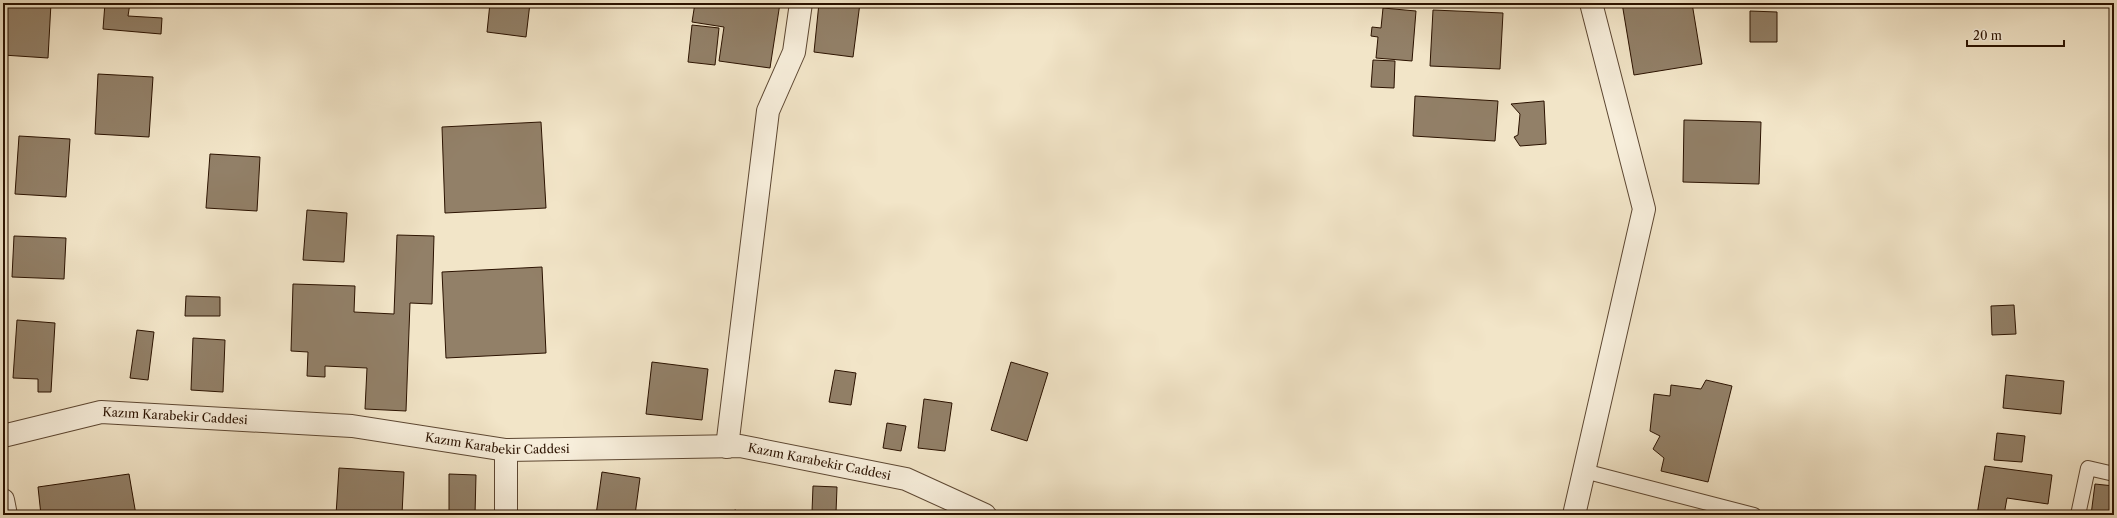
<svg xmlns="http://www.w3.org/2000/svg" width="2117" height="518" viewBox="0 0 2117 518" font-family="'Libre Caslon Text',serif">
  <style>
    .building { fill: #928068; stroke: #2b1200 }
    .lines { fill: none; stroke-linecap: round; stroke-linejoin: round }
    .service-casing { stroke: #5d4732; stroke-width: 16 }
    .minor-casing { stroke: #5d4732; stroke-width: 24 }
    .tertiary-casing { stroke: #5d4732; stroke-width: 24 }
    .service { stroke: #f7eedb; stroke-width: 14 }
    .minor { stroke: #f7eedb; stroke-width: 22 }
    .tertiary { stroke: #f7eedb; stroke-width: 22 }
    .labels { text-anchor: middle; stroke-width: 3; stroke-linejoin: round; paint-order: stroke }
    .street-label { font-size: 12px; fill: #2b1200; stroke: #f7eedb }
  </style>
  <rect width="100%" height="100%" fill="#f2e5c8"/>
  <filter id="stains"><feTurbulence type="fractalNoise" baseFrequency=".005" numOctaves="4"/><feColorMatrix values="0 0 0 0 .2 0 0 0 0 .09 0 0 0 0 .02 0 0 0 .5 -.17"/></filter>
  <radialGradient id="worn" r=".72"><stop offset=".6" stop-color="#630" stop-opacity="0"/><stop offset="1" stop-color="#630" stop-opacity=".3"/></radialGradient>
  <path class="building" d="M3,3H51L48,58L3,55Z
    M105,3H130L128,16L162,18L161,34L103,29Z
    M490,3H530L526,37L487,32Z
    M695,3H780L770,68L719,61L724,27L692,22Z
    M819,3H860L853,57L814,52Z
    M1622,3H1692L1702,64L1634,75Z
    M1383,8L1416,11L1412,61L1376,58L1378,37L1371,36L1372,27L1381,28Z
    M1433,10L1503,13L1500,69L1430,66Z
    M1750,11L1777,12V42H1750Z
    M692,25L719,28L715,65L688,62Z
    M1373,60L1395,61L1394,88L1371,87Z
    M98,74L153,77L149,137L95,134Z
    M1415,96L1498,101L1495,141L1413,136Z
    M1544,101L1546,144L1520,146L1514,137L1518,135L1520,114L1511,104Z
    M1684,120L1761,122L1759,184L1683,182Z
    M541,122L546,208L445,213L442,127Z
    M19,136L70,139L66,197L15,194Z
    M210,154L260,157L257,211L206,208Z
    M307,210L347,213L344,262L303,260Z
    M397,235L434,236L432,304L410,303L406,411L365,409L367,368L325,366V377L307,376L308,352L291,351L293,284L355,286L354,312L394,314Z
    M14,236L66,238L64,279L12,277Z
    M542,267L546,353L446,358L442,272Z
    M186,296L220,297V316H185Z
    M2014,305L2016,334L1992,335L1991,306Z
    M17,320L55,323L51,392H38V379L13,378Z
    M137,330L154,332L148,380L130,378Z
    M193,338L225,340L223,392L191,390Z
    M652,362L708,369L702,420L646,414Z
    M1011,362L1048,373L1027,441L991,430Z
    M835,370L856,373L851,405L829,402Z
    M2006,375L2064,381L2061,414L2003,408Z
    M1706,380L1732,386L1708,482L1661,471L1664,458L1653,449L1660,436L1650,431L1654,394L1670,396L1671,385L1701,389Z
    M924,399L952,403L945,451L918,448Z
    M887,423L906,426L901,451L883,448Z
    M1997,433L2025,436L2022,462L1994,460Z
    M1985,466L2052,475L2048,504L2007,498L2004,515H1977Z
    M339,468L404,472L402,515H336Z
    M602,472L640,478L635,515H596Z
    M129,474L136,515H41L38,487Z
    M449,474L476,475L475,515H449Z
    M2095,484L2114,486V515H2091Z
    M813,486L837,487L836,513L812,512Z
    M736,510L737,515H711Z"/>
  <g class="lines">
    <defs>
      <path id="service" d="M1584,471L1754,515
        M2078,515L2088,468L2114,474"/>
      <g id="minor">
        <path id="s1" d="M3,436L101,412L352,426L506,450L740,446L906,479L985,515"/>
        <path d="M727,447L768,111L794,52L801,3"/>
        <path d="M506,515V450"/>
        <path d="M1574,515L1644,209L1591,3"/>
      </g>
      <path id="tertiary" d="M3,500L6,515"/>
    </defs>
    <use href="#service" class="service-casing"/>
    <use href="#minor" class="minor-casing"/>
    <use href="#tertiary" class="tertiary-casing"/>
    <use href="#service" class="service"/>
    <use href="#minor" class="minor"/>
    <use href="#tertiary" class="tertiary"/>
  </g>
  <g class="labels">
    <g class="street-label">
      <text dy="4" stroke="none"><textPath href="#s1" startOffset="175">Kazım Karabekir Caddesi</textPath></text>
      <text dy="4" stroke="none"><textPath href="#s1" startOffset="499">Kazım Karabekir Caddesi</textPath></text>
      <text dy="4" stroke="none"><textPath href="#s1" startOffset="823">Kazım Karabekir Caddesi</textPath></text>
    </g>
  </g>
  <rect width="2117" height="518" fill="none" stroke="#f2e5c8" stroke-width="16"/>
  <rect x="4" y="4" width="2109" height="510" fill="none" stroke="#2b1200" stroke-width="2"/>
  <rect x="8" y="8" width="2101" height="502" fill="none" stroke="#2b1200"/>
  <path d="M1967 40v6h97v-6" fill="none" stroke="#2b1200" stroke-width="2"/>
  <text x="1973" y="40" font-size="12" fill="#2b1200" stroke="#f7eedb" stroke-width="3" paint-order="stroke">20 m</text>
  <rect width="100%" height="100%" filter="url(#stains)"/>
  <rect width="100%" height="100%" fill="url(#worn)"/>
</svg>
